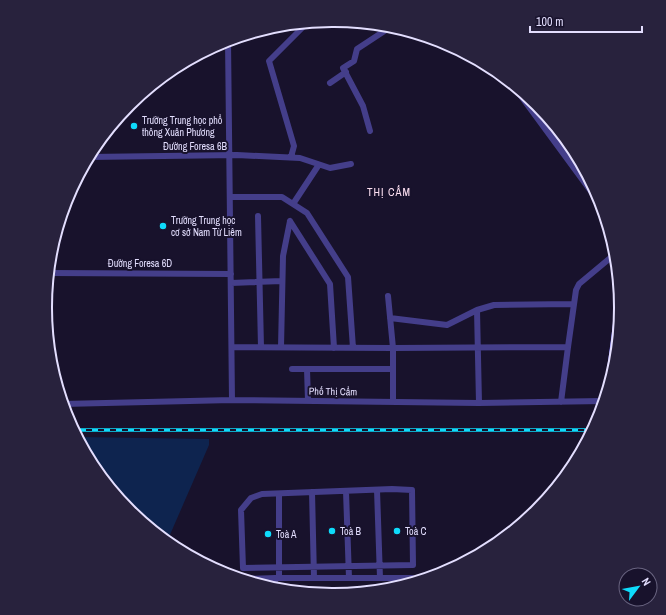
<svg xmlns="http://www.w3.org/2000/svg" width="666" height="615" viewBox="0 0 666 615" font-family="'Archivo Narrow',sans-serif">
  <style>
    .water { fill: #0e244f }
    .lines { fill: none; stroke-linecap: round; stroke-linejoin: round }
    .minor { stroke: #443e8a; stroke-width: 6 }
    .tertiary { stroke: #443e8a; stroke-width: 8 }
    .secondary { stroke: #7f77fd; stroke-width: 9 }
    .rail-casing { stroke: #0edbfb; stroke-width: 3.5 }
    .rail { stroke: #18122c; stroke-width: 2; stroke-dasharray: 6; stroke-linecap: butt }
    .poi-dot { fill: #0edbfb; stroke: #18122c; stroke-width: 1.5 }
    .labels { text-anchor: middle; stroke-width: 4; stroke-linejoin: round; paint-order: stroke }
    .poi-label { font-size: 10px; fill: #e3defe; stroke: #18122c; text-anchor: start }
    .street-label { font-size: 10px; fill: #e3defe; stroke: #18122c }
    .neighbourhood-label { font-size: 11px; letter-spacing: 1px; fill: #fee0f2; stroke: #18122c }
    .rim { fill: none; stroke: #e3defe; stroke-width: 2 }
  </style>
  <rect width="100%" height="100%" fill="#18122c"/>
  <path class="water" d="M78,437L209,439V445L169,537L163,538L130,511L94,467Z"/>
  <g class="lines">
    <path class="minor" d="M228,40L232,400
      M330,83L346,72
      M370,131L363,106L343,68L354,61L357,49L392,26
      M89,157L237,155L300,158L330,168L351,164
      M291,157L294,146L269,61L307,23
      M230,197H282L307,213L348,277L353,348
      M293,204L318,166
      M258,216L261,347
      M290,221L330,284L334,348
      M49,273L231,274
      M231,283L282,281
      M388,296L393,348V402
      M477,310L479,403
      M390,318L447,325L477,310L494,305L573,304
      M232,347L393,348L568,347L561,402
      M281,347L283,256L290,221
      M568,347L576,290L579,284L615,254
      M292,369H393
      M307,369L308,401
      M63,404L232,400L479,403L603,401
      M392,489L412,490L413,565L243,568L241,510L251,498L262,494Z
      M377,490L380,578
      M346,491L349,578
      M312,492L314,578
      M275,578H412L416,581
      M279,578V494
      M242,579L275,578V589"/>
    <path class="tertiary" d="M517,89L600,202"/>
    <path class="secondary" d="M610,381L620,305"/>
    <defs>
      <path id="rail" d="M74,430H592"/>
    </defs>
    <use href="#rail" class="rail-casing"/>
    <use href="#rail" class="rail"/>
  </g>
  <g class="poi-dot">
    <circle cx="134" cy="126" r="4"/>
    <circle cx="163" cy="226" r="4"/>
    <circle cx="332" cy="531" r="4"/>
    <circle cx="397" cy="531" r="4"/>
    <circle cx="268" cy="534" r="4"/>
  </g>
  <g class="labels">
    <g class="poi-label">
      <text x="142" y="124">Trường Trung học phổ<tspan x="142" dy="12">thông Xuân Phương</tspan></text>
      <text x="171" y="224">Trường Trung học<tspan x="171" dy="12">cơ sở Nam Từ Liêm</tspan></text>
      <text x="340" y="535">Toà B</text>
      <text x="405" y="535">Toà C</text>
      <text x="276" y="538">Toà A</text>
    </g>
    <g class="street-label">
      <text x="195" y="150">Đường Foresa 6B</text>
      <text x="140" y="267">Đường Foresa 6D</text>
      <text transform="translate(333 391) rotate(1)" y="4">Phố Thị Cẩm</text>
    </g>
    <g class="neighbourhood-label">
      <text x="389" y="196">THỊ CẤM</text>
    </g>
  </g>
  <path d="M0 0H666V615H0ZM332 27H334A280 280 0 0 1 614 307V308A280 280 0 0 1 334 588H332A280 280 0 0 1 52 308V307A280 280 0 0 1 332 27Z" fill="#28223d" fill-rule="evenodd"/>
  <path class="rim" d="M332 27H334A280 280 0 0 1 614 307V308A280 280 0 0 1 334 588H332A280 280 0 0 1 52 308V307A280 280 0 0 1 332 27Z"/>
  <g transform="translate(638 587) rotate(58)"><circle r="19" fill="#18122c" stroke="#696480"/>
  <path d="M0-3L7 15L0 10L-7 15Z" fill="#0edbfb"/>
  <text y="-6" font-size="11" font-weight="bold" text-anchor="middle" fill="#e3defe">N</text>
  </g>
  <path d="M530 26v6h112v-6" fill="none" stroke="#e3defe" stroke-width="2"/>
  <text x="536" y="26" font-size="12" fill="#e3defe" stroke="#18122c" stroke-width="3" paint-order="stroke">100 m</text>
</svg>
